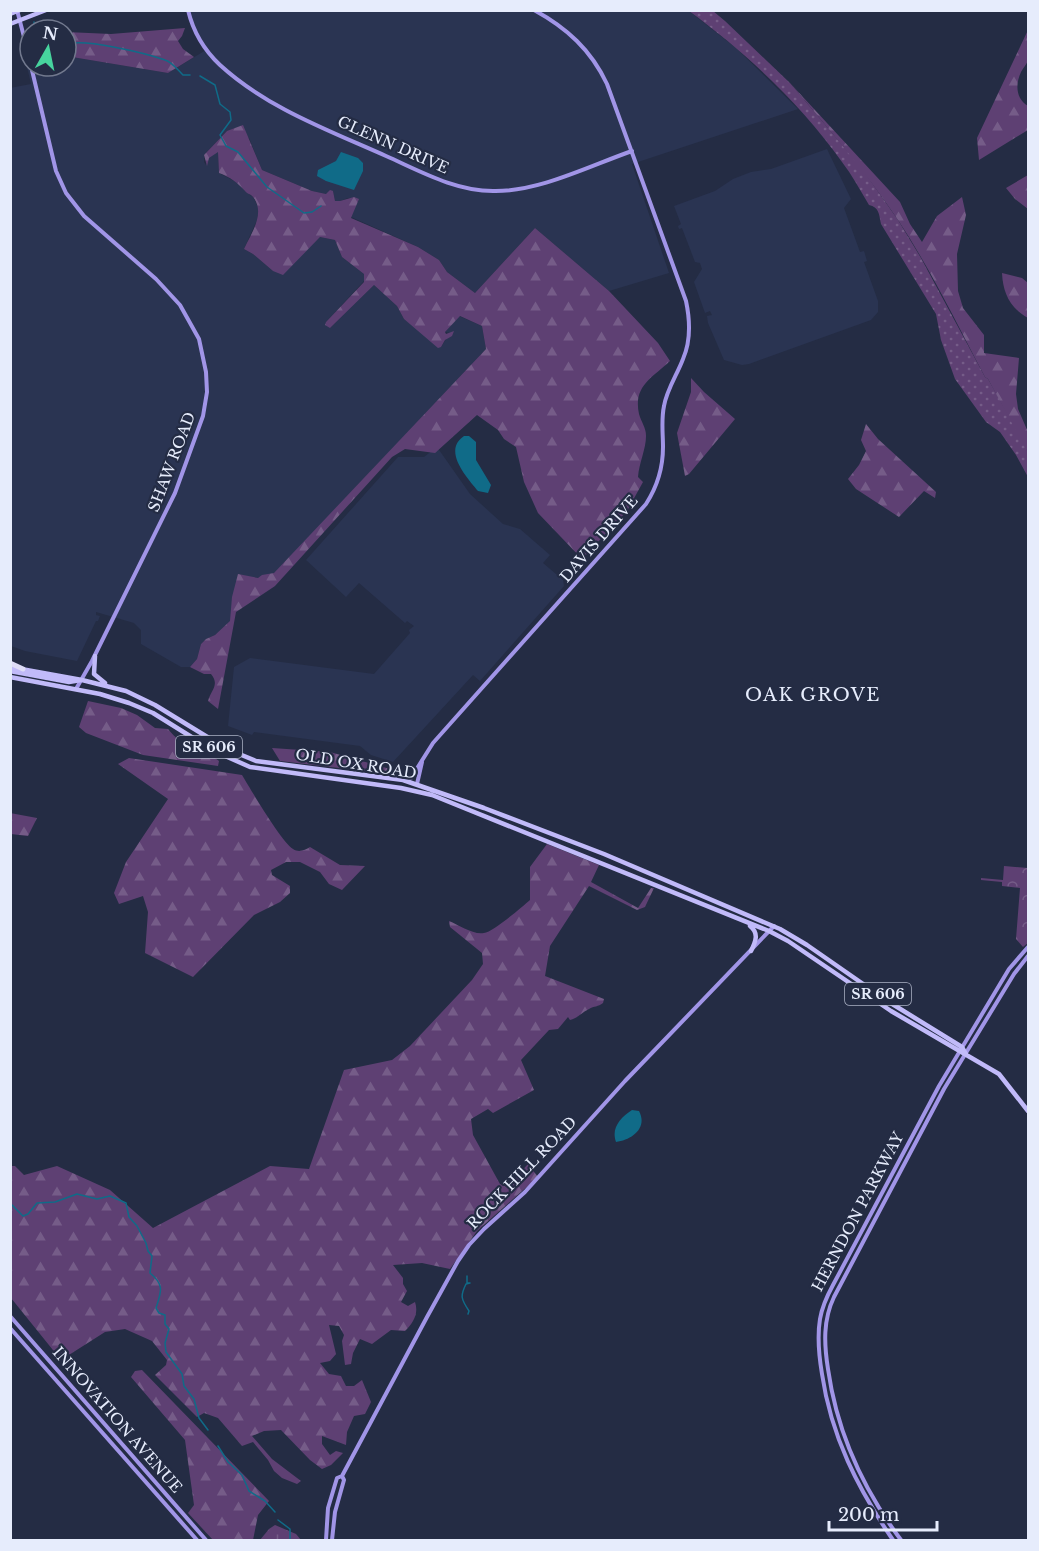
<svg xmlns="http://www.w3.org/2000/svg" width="1039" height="1551" viewBox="0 0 1039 1551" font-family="'Libre Baskerville',serif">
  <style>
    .built { fill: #2a3452 }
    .grass { fill: url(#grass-dots) }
    .forest { fill: url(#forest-firs) }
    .wetland { fill: url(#wetland-marsh) }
    .park { fill: url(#park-crowns) }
    .water { fill: #106b88 }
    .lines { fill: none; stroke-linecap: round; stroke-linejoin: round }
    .stream { stroke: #106b88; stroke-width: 1.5 }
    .secondary { stroke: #a195e7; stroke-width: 4 }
    .primary { stroke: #c1baf9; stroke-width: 4.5 }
    .highway { stroke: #dfddf7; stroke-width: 5 }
    .labels { text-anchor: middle; stroke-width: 4.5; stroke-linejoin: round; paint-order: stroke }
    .shield { fill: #242c44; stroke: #acb2c5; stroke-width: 1.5 }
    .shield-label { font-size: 14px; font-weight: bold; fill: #e6ecfc }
    .street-label { font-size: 15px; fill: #e6ecfc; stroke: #242c44 }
    .quarter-label { font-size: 18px; letter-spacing: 1.5px; fill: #e6ecfc; stroke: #242c44 }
  </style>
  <defs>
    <pattern id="grass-dots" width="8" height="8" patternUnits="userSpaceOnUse" patternTransform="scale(1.5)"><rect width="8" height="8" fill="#5e4073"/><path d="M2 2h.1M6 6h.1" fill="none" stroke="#755c88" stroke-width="1.8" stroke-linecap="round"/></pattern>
    <pattern id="forest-firs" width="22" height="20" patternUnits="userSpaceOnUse" patternTransform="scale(1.5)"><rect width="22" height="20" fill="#5e4073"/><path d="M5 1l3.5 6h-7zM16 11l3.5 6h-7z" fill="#755c88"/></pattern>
    <pattern id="wetland-marsh" width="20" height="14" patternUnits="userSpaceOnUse" patternTransform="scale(1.5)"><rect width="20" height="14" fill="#5e4073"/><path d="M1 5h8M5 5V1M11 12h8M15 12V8" fill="none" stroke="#755c88"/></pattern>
    <pattern id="park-crowns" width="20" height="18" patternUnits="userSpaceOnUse" patternTransform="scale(1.5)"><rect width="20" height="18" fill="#5e4073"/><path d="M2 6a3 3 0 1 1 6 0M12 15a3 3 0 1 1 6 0" fill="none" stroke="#755c88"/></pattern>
  </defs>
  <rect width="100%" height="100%" fill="#242c44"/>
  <path class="built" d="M188,11H689L736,48L798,109L632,164L669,273L609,291L535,228L475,293L447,272L439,260L418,247L351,217L358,199L348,198L340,201H335L333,191L326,194L312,191L262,170L249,138L227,131L204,155V162L206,165L209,158L218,151L219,173L242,185L245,191L253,197L259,209L257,220L244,249L253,254L273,271L298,258L320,237L335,240L342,257L364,274V281L326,322L330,328L374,285L397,306L404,319L441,347L450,333L445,332L459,316L482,326L486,349L274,574L258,578L240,575L231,621L215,635L206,639L201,644L197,659L190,667H181L141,644V630L134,623L96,612V615L100,616L98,621H96L77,661L25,651L11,646L10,88L31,84L23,50L30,51V66H66V56L168,73L206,50Z
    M827,149L851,199L844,208L860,252L864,251L867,261L864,262L878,301V312L871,320L749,364L742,365L724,360L708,323L707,316L712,315L710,311L705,313L694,282L702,269L700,263L695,262L682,228L679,229L678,226L681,224L674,206L715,191L733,179L751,172L771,169Z
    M437,447L470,494L503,524L520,529L550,555L543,563L563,580L564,586L480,681L473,675L393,762L371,755L360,746L254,732L252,735L228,726L234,667L250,658L374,674L410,633L409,630L414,626L407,621L405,623L359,583L346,597L306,560L398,457H424Z"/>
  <path class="grass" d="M689,11H713L725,21L790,83L860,166L898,220L921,258L985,377L988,379L1024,443L1028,453V477L1016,455L1000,432L986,422L955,379L941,340L936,314L881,224C879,214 879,207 869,205C860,190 852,175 842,162C801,104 745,52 689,11Z"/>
  <path class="forest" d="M185,28L182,36L178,41L183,49L194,57L168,73L66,56V32L111,34Z
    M1028,30C1029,39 1031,51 1028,60C1027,64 1023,68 1021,72C1015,85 1016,99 1028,106V130L979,160L977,138Z
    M790,83L900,202L910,224L922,242L937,216L962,197L966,215L957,254L958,291L963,308L984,335V353L1019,358L1016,394L1018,409L1028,432V453L988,379L985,377C957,324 931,270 898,220C866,172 828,128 790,83Z
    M243,125L262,170L312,191L326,194L330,190L333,191L335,201H340L354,197L359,199L351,218L418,247L439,260L447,272L475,293L535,228L609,291L658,343L670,361C652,378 633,386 639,414C641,422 646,427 646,436C646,449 639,463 638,477L643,482L627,511L582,559L538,513L524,482L516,447L504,439L498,430L477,415L435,453L405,449L392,457L275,586L236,612L218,709L208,701C211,690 220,685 211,674H204L190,667L197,659L201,644L206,639L215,635L230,621L232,597L238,574L258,578L262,575L274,573L486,349L482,326L460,316L445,332L446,334L454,331L452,336L445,340L441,347L438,348L404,319L397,306L374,285L330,328L325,325L326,322L364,282V274L342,257L335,240L320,237L283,275L273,271L253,254L244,249C251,234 266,213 253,197C251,194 247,194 245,191C238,183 230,177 219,173L218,152L209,158L207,166L204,155L227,131Z
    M1028,175V209L1015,199L1006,188Z
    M1002,273L1022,278L1028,283V318C1010,308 1003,293 1002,273Z
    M691,378L704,392L735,419L689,474L685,476L677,433L691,392Z
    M866,424L878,439L936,492L935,498L924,491L899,517L856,489L848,479L859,465L866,451L861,440Z
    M88,701L121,708L137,715L155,728L168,729C175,738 185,746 196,750C204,754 212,755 219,761L218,766L143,755L86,733L79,727Z
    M272,748L330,752L390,769L398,775L280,761Z
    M129,758L242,775C251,790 281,841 293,849C299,853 305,850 310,847L340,865L365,866L342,890L329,884L320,872L300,862H286L271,870L272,875L290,886V893L280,902L254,915L193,977L145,953L148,912L143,896L119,904L114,893L126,862L168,799L118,764Z
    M10,813L37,818L28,836L11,834Z
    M547,844L599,865L591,882L638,908L651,888H654L645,907L637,910L589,886L550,946L545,976L604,999L603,1003C598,1007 594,1006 589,1009C581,1013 578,1018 570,1020L568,1017L558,1029L549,1030L521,1060L534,1090L493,1113L488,1109L471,1119L473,1135L500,1184L507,1187L528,1164L538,1177L477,1231L450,1269L422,1263L393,1265L403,1278V1284L407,1291L401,1302L408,1306L415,1302C419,1314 413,1323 405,1331L391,1330L372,1344L360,1339L353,1353L351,1364L345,1365L342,1341L344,1335L339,1326L329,1325L336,1354L330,1361L320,1363L329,1374L341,1376L346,1386H354L362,1380L371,1402L365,1414L354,1416L347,1432L346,1445L322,1436V1444L330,1455L336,1451L343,1453L331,1465L322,1469L310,1460L281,1430L264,1431L252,1436L272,1459L301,1481L297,1484L282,1478L274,1471L268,1460L253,1442L242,1446L218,1418L204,1413L197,1417L155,1375L166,1365L167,1360L152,1341L125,1329L105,1332L61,1360L11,1298L10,1166H15L24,1175L57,1166L110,1190L153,1228L270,1166L309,1169L344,1070L392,1060L410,1046L472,980L483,964L482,953L450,927L449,921C459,925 473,935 484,933C493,932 522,907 530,900V867Z
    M142,1370L269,1501L258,1515L253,1540H213L188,1513L194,1505L185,1440L131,1377L135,1371Z"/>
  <path class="wetland" d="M275,1525L296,1534L301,1540H260L269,1529Z"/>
  <path class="park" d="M1004,866L1028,868V943L1023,947L1016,939L1020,888L1002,886V882L981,880V878L1003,880Z"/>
  <path class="water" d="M341,152L358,158L363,163V171L354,190L326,181L317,176L318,170L336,161Z
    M464,436H469L476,442V460L491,485L488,493L478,491C467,477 442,451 464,436Z
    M632,1110L639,1111C648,1128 632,1140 616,1142C611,1128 620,1118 632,1110Z"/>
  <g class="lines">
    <path class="stream" d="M34,22L35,30
      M66,45C81,37 148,54 165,60C172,62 178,70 183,75H190
      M200,76L215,85L220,104L230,112L231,120L220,135L226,146L238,152L267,187L304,213L312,212L321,206
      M10,1203L23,1216L28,1214L37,1203L55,1202L77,1194L97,1199L110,1196L126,1203L129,1217L137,1226L146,1243L148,1251L152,1256L150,1273C165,1285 161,1292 156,1308L159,1313L165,1315V1324L169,1329L165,1343L166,1352L182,1374L184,1386L194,1399L199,1418L208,1430
      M467,1276V1283H470L466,1284C460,1296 461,1299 469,1311L468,1314
      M218,1446L228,1462L242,1475L249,1491L265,1501L275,1512
      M278,1520L290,1529V1540"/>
    <path class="secondary" d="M17,10L30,60
      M188,10C193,31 204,50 220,65C267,108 328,130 386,156C420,171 455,191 493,191C539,192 589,166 632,151
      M31,66L56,171L66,193L84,216L156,279L180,305L199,339L206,372L207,392L203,416L175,493L92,661L76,689
      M405,780L411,778L433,743L646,504C657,487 663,468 663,447C663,433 661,420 664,406C667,389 677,375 683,359C691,341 690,320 686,301L607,84C591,50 567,28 534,10
      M417,784L422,762
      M10,1316L206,1540
      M10,1328L197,1540
      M326,1540L328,1508L337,1478L342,1476L427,1317L458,1261L469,1245L484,1229L525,1192L625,1081L774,926
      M332,1540L335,1512L344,1480L342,1476
      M893,1540C858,1489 831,1436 822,1374C819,1356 817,1337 820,1319C822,1307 827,1296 833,1285L939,1086L1009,969L1028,947
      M901,1540C863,1489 837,1433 828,1369C824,1344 823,1320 834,1297L944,1089L1014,974L1028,956"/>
    <path class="primary" d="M10,14L20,10
      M10,24L46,10
      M95,656L94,674L105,683
      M10,667L82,680L126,691L155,705L227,749L256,761L403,780L484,808L604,854L780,929L807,945L889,1002L962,1047L966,1054
      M10,671L69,682L81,680
      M10,677L100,694L129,703L153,713L214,751L250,767L401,788L432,795L769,931L788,941L891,1011L999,1074L1028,1111
      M750,926C759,933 756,941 751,951"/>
    <path class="highway" d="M10,663L23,669"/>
  </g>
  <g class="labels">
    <g class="shield">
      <rect x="176" y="736" width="66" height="22" rx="4.5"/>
      <rect x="845" y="983" width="66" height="22" rx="4.5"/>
    </g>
    <g class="shield-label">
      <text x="209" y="752">SR 606</text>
      <text x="878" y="999">SR 606</text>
    </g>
    <g class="street-label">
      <text transform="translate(393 145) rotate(24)" y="5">GLENN DRIVE</text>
      <text transform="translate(172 462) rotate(-69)" y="5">SHAW ROAD</text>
      <text transform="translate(599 539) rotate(-49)" y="5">DAVIS DRIVE</text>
      <text transform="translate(356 764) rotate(9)" y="5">OLD OX ROAD</text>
      <text transform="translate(522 1173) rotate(-46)" y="5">ROCK HILL ROAD</text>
      <text transform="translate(858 1212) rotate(-62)" y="5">HERNDON PARKWAY</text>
      <text transform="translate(117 1420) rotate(49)" y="5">INNOVATION AVENUE</text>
    </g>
    <g class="quarter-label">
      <text x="813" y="701">OAK GROVE</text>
    </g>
  </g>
  <rect width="1039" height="1551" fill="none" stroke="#e6ecfc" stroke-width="24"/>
  <g transform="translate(48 48) rotate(9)"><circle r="28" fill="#242c44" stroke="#72798e" stroke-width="1.5"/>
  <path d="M0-4.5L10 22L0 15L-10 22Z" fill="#47d49e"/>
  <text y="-9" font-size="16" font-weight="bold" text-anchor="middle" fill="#e6ecfc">N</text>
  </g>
  <path d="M829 1521v9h108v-9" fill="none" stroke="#e6ecfc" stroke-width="3"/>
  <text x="838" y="1521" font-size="18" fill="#e6ecfc" stroke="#242c44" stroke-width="4.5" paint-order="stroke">200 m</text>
</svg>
